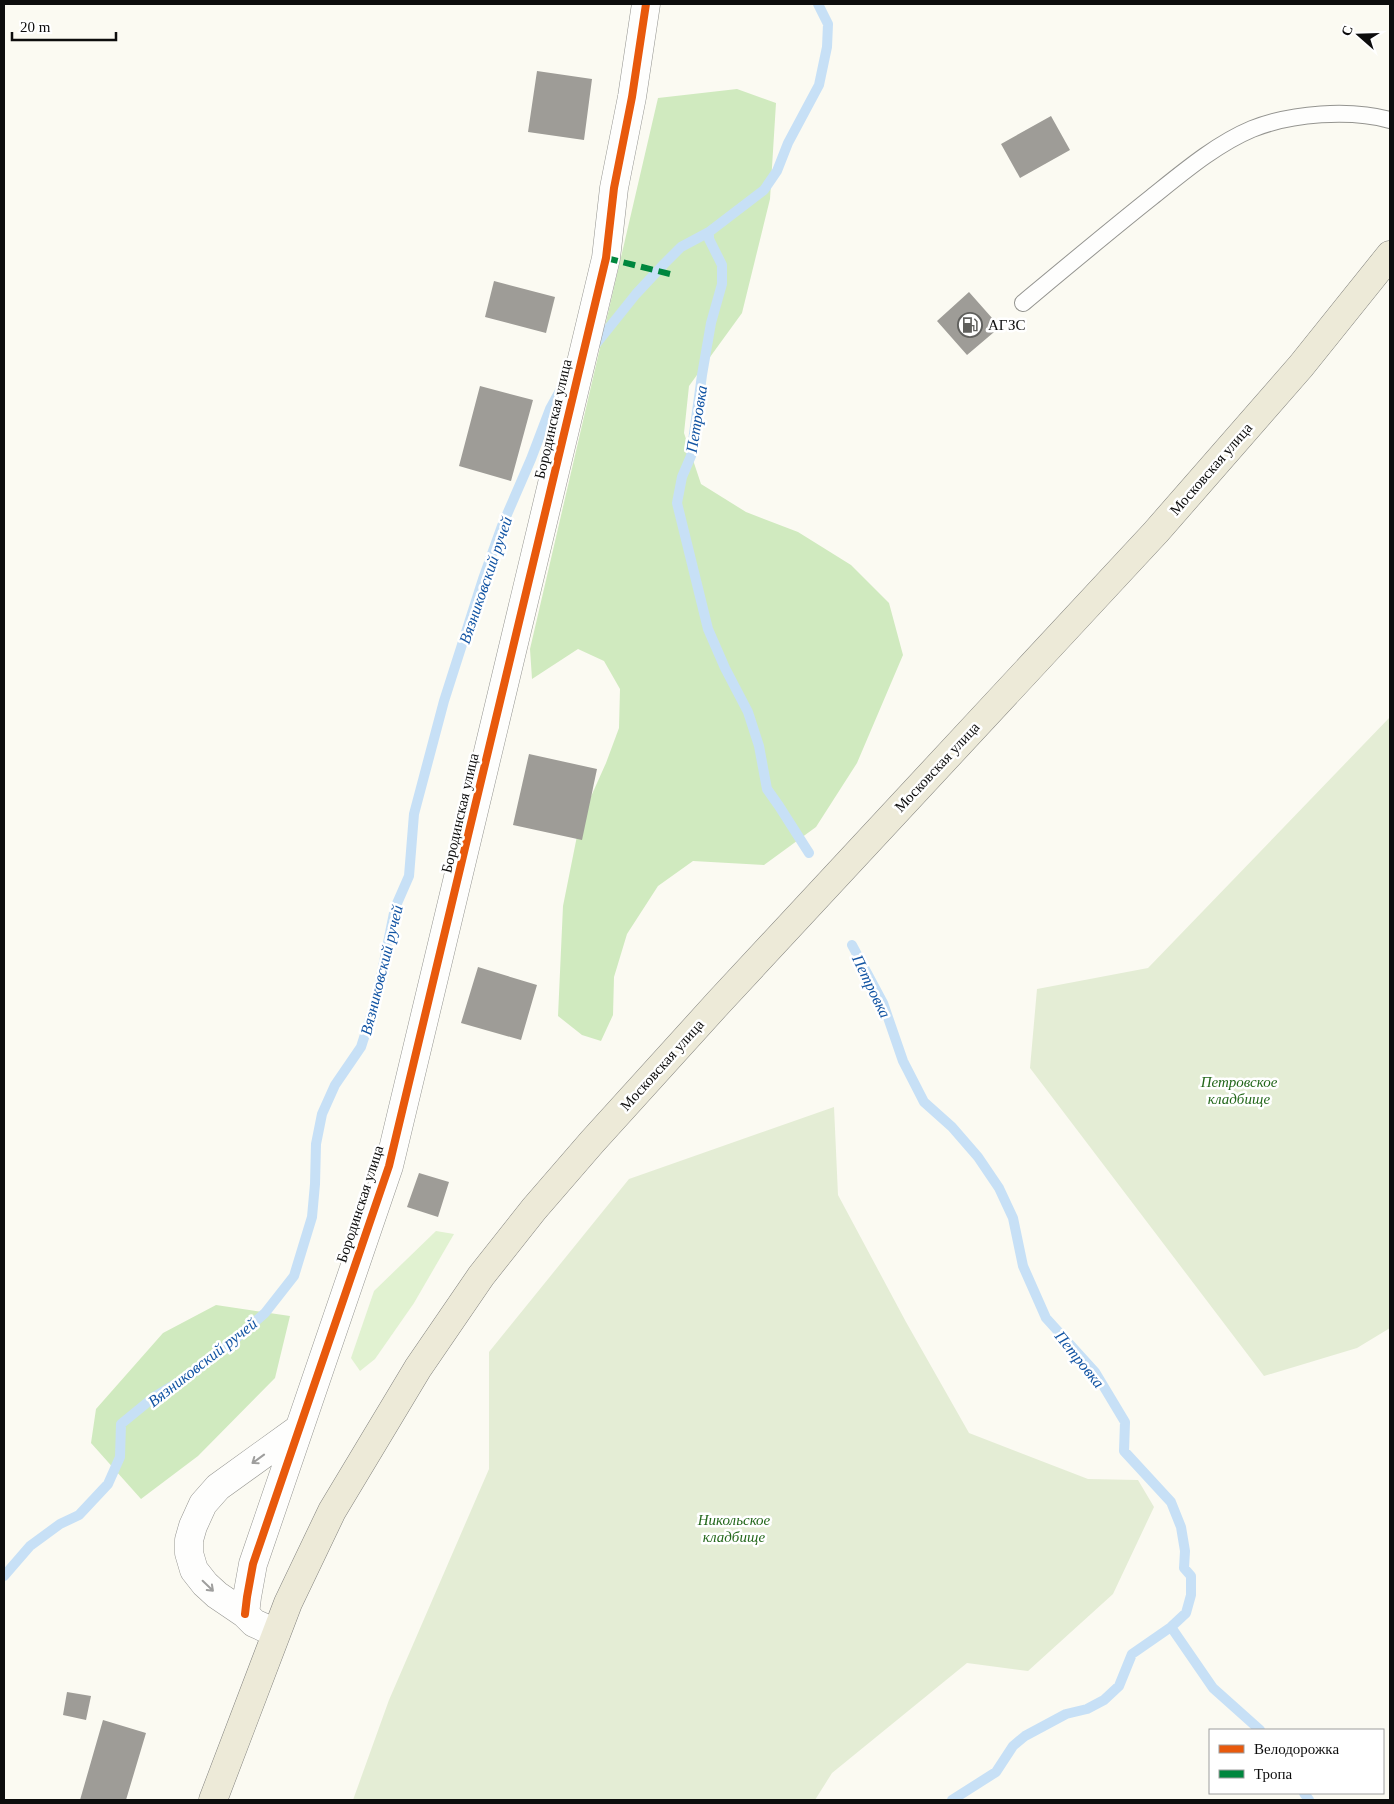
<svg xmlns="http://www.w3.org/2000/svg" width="1394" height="1804" viewBox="0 0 1394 1804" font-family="Georgia,serif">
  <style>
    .green { fill: #e1f2d1 }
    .forest { fill: #d0eabf }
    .cemetery { fill: #e4edd5 }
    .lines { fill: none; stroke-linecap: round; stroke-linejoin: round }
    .stream { stroke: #c7e0f6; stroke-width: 10 }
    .building { fill: #9e9c97 }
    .service-casing { stroke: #949490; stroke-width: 18 }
    .minor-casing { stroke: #949490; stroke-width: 29 }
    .primary-casing { stroke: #81817d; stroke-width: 29 }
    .service { stroke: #fefefd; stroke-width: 16 }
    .minor { stroke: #fefefd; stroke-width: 28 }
    .primary { stroke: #edead8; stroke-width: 28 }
    .quiet { stroke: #00873e; stroke-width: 6; stroke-dasharray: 12 6; stroke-linecap: butt }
    .cycleway-casing { stroke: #fff; stroke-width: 11 }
    .cycleway { stroke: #e8590c; stroke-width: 8 }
    .oneway { stroke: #9e9e9d }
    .labels { text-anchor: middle; stroke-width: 5; stroke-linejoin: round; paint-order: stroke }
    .poi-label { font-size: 15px; fill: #0d0d0d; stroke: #fff; text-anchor: start }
    .street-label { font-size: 15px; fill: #0d0d0d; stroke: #fff }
    .park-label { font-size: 15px; font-style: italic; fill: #23671b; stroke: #fff }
    .water-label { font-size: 16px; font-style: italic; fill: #1254a3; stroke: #fff }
  </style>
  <rect width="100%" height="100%" fill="#fbfaf2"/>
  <path class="green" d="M436,1231L454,1234L414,1303L375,1359L360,1371L351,1358L374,1291Z"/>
  <path class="forest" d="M737,89L776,103L770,199L742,313L689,386L684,433L701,484L746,512L798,532L851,565L889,603L903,655L857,763L816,827L764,865L693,861L658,886L627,934L614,977L613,1015L601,1041L582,1035L558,1016L563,906L580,821L606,763L619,728L620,689L604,661L578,649L532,679L530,649L658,98Z
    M216,1305L290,1316L275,1378L198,1456L141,1499L91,1443L96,1409L163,1333Z"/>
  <path class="cemetery" d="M1390,717V1328L1357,1348L1264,1376L1030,1068L1037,989L1148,968Z
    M834,1107L838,1195L906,1322L969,1433L1088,1479L1138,1480L1154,1507L1113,1594L1028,1671L967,1663L832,1773L815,1800H353L389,1700L489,1469V1352L629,1179Z"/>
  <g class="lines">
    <path class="stream" d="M592,349L636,294L664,264L681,247L709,232
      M809,853L779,806L767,789L759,746L748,712L725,668L708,629L677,503L682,477L691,456L702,375L711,323L722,284V265L709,239V232L764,190L777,171L788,143L819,85L827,47L828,24L818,4
      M852,945L883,1003L903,1061L924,1102L952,1127L978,1157L999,1188L1013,1218L1023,1266L1046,1318L1095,1372L1125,1422L1124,1451L1171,1502L1181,1527L1185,1551L1184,1568L1191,1576V1595L1186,1613L1171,1627L1132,1654L1119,1686L1104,1700L1087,1709L1066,1714L1025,1736L1013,1746L996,1772L952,1800
      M4,1576L30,1546L60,1524L79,1515L108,1484L120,1457L121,1424L154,1397L187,1377L227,1346L265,1313L294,1276L312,1217L315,1184L316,1144L322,1114L335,1085L361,1047L377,997L395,908L409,876L414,814L444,701L483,579L502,526L531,459L550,409L567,378
      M1171,1627L1213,1688L1260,1730
      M1304,1793L1309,1800"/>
  </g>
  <path class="building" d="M537,71L592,79L584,140L528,132Z
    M1051,116L1070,150L1020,178L1001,144Z
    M494,281L555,297L546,333L485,317Z
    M969,292L1000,327L967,355L937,321Z
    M480,386L533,400L511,481L459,466Z
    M529,754L597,769L582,840L513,825Z
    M478,967L537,985L521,1040L461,1023Z
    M419,1173L449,1182L438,1217L407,1207Z
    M67,1692L91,1696L86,1720L63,1715Z
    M103,1720L146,1733L126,1800H80Z"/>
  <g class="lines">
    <defs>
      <path id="service" d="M1023,303C1065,268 1108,232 1152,197C1182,173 1216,144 1252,129C1292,113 1350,109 1390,120"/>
      <path id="minor" d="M245,1614L247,1597L253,1564L389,1166L606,258L614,188L632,97L646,4
        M276,1633L254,1623L245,1614L217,1595L205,1584L194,1570L189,1553V1540L193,1526L203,1504L218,1487L297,1430"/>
      <path id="primary" d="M213,1800L288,1603L332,1511L418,1368L481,1276L534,1209L592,1142L719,1002L1156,532L1301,366L1390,255"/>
    </defs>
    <use href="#service" class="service-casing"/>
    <use href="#minor" class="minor-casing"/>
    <use href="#primary" class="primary-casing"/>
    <use href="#service" class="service"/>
    <use href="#minor" class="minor"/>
    <use href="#primary" class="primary"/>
    <path class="quiet" d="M606,258L670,274"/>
    <defs>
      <path id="cycleway" d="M245,1614L247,1597L253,1564L389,1166L606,258L614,188L632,97L646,4"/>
    </defs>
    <use href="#cycleway" class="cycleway-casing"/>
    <use href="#cycleway" class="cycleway"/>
  </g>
  <defs><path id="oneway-shaft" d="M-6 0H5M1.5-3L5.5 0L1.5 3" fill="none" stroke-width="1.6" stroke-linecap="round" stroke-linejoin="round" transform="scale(1.25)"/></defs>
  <g class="oneway">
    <use href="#oneway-shaft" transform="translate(258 1459) rotate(144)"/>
    <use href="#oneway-shaft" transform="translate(208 1586) rotate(44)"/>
  </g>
  <defs>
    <symbol id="fuel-ring" viewBox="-11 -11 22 22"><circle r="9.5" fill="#fff" stroke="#60605d" stroke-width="1.5"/><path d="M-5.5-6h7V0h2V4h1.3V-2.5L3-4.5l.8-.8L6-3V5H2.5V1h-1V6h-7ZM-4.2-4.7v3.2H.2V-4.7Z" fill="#60605d"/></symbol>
  </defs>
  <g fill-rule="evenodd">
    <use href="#fuel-ring" x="956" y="311" width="28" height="28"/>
  </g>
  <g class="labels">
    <g class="poi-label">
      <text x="988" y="330">АГЗС</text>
    </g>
    <g class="street-label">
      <text transform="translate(553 419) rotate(-77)" y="5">Бородинская улица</text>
      <text transform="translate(1211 469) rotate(-49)" y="5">Московская улица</text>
      <text transform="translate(937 767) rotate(-47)" y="5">Московская улица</text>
      <text transform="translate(460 813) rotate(-77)" y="5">Бородинская улица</text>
      <text transform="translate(662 1065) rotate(-48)" y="5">Московская улица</text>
      <text transform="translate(360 1204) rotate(-72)" y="5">Бородинская улица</text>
    </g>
    <g class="park-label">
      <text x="1239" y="1087">Петровское<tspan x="1239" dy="17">кладбище</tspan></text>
      <text x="734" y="1525">Никольское<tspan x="734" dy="17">кладбище</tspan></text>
    </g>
    <g class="water-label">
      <text transform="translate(696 419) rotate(-81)" y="6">Петровка</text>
      <text transform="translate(485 580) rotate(-71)" y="6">Вязниковский ручей</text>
      <text transform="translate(381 970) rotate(-76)" y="6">Вязниковский ручей</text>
      <text transform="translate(872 986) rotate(64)" y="6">Петровка</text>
      <text transform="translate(1080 1359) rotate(51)" y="6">Петровка</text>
      <text transform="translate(202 1362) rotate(-38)" y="6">Вязниковский ручей</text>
    </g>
  </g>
  <rect width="1394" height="1804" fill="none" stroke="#0d0d0d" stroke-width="10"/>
  <rect x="1209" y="1729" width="175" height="65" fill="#ffffff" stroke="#9e9e9e"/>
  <rect x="1219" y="1745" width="25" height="8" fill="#e8590c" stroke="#9e9e9e"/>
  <text x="1254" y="1754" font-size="15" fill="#0d0d0d">Велодорожка</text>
  <rect x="1219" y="1770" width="25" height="8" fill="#00873e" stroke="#9e9e9e"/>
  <text x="1254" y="1779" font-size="15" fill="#0d0d0d">Тропа</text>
  <g transform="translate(1359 35) rotate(290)" stroke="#ffffff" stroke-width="4" paint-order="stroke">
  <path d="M0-4L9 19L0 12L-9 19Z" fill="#0d0d0d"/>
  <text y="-8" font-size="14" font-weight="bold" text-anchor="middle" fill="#0d0d0d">С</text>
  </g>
  <path d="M12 32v8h104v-8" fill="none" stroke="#0d0d0d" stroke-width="2.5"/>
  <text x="20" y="32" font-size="15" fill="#0d0d0d" stroke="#ffffff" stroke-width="4" paint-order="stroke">20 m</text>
</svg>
